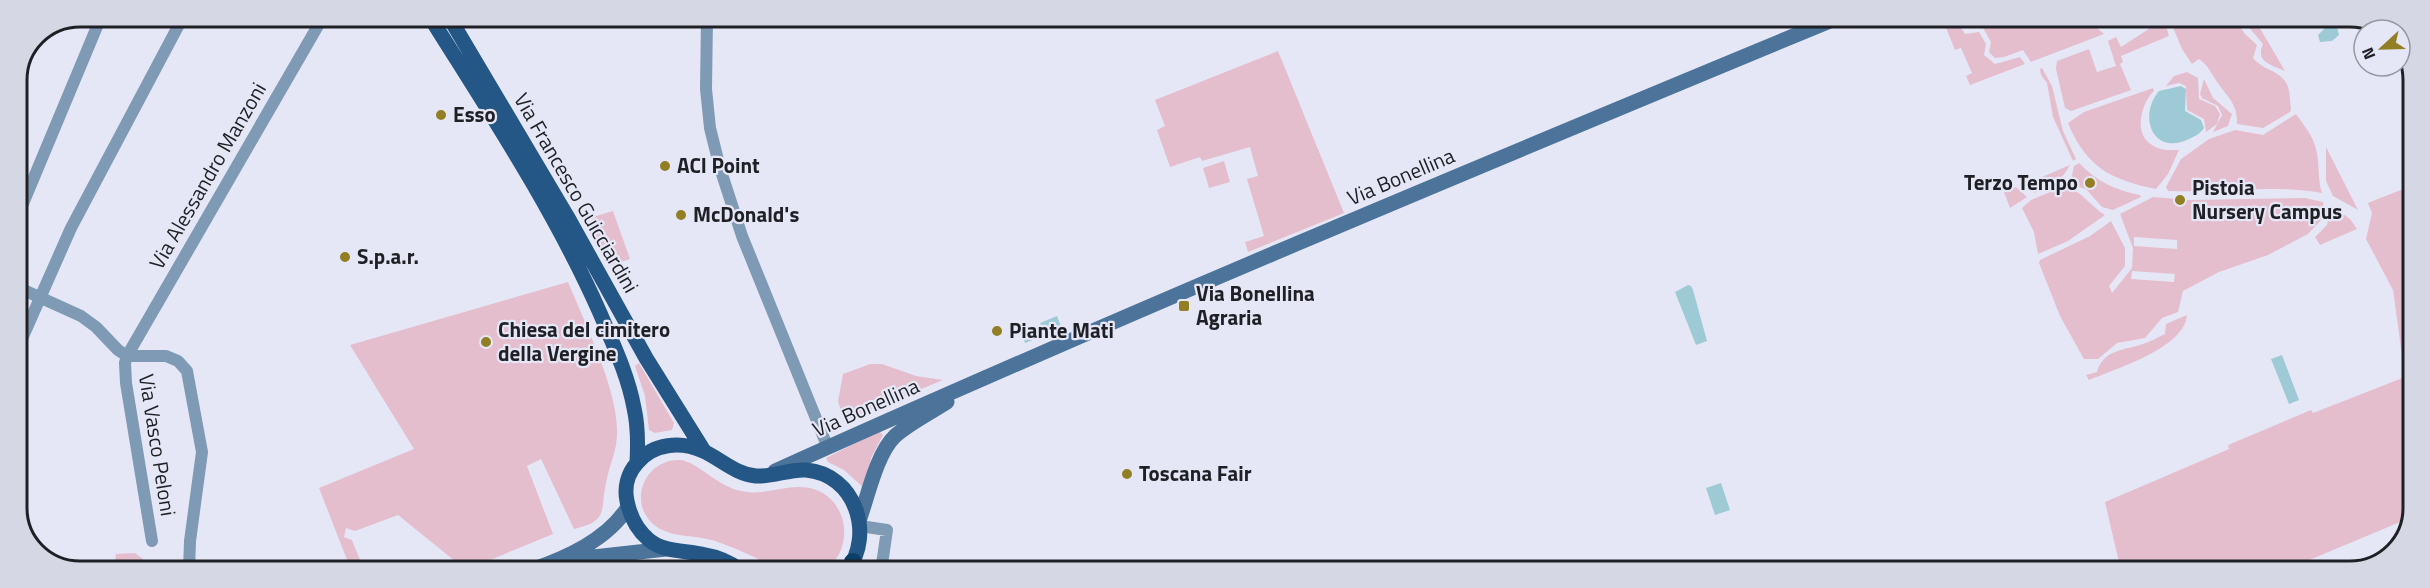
<svg xmlns="http://www.w3.org/2000/svg" width="2430" height="588" viewBox="0 0 2430 588" font-family="'Titillium Web',sans-serif">
  <style>
    .green { fill: #e4becd; fill-rule: evenodd }
    .water { fill: #9dcad4 }
    .lines { fill: none; stroke-linecap: round; stroke-linejoin: round }
    .stream { stroke: #9dcad4; stroke-width: 4.5 }
    .street { stroke: #7f9ab4; stroke-width: 12 }
    .secondary { stroke: #4c7399; stroke-width: 15 }
    .primary { stroke: #245785; stroke-width: 15 }
    .highway { stroke: #0d4068; stroke-width: 18 }
    .poi-dot { fill: #927e24; stroke: #e6e7f6; stroke-width: 2 }
    .labels { text-anchor: middle; stroke-width: 4.5; stroke-linejoin: round; paint-order: stroke }
    .poi-label { font-size: 21px; font-weight: bold; fill: #1f2025; stroke: #e6e7f6; text-anchor: start }
    .street-label { font-size: 21px; fill: #1f2025; stroke: #e6e7f6 }
    .rim { fill: none; stroke: #1f2025; stroke-width: 3 }
  </style>
  <rect width="100%" height="100%" fill="#e6e7f6"/>
  <path class="green" d="M1942,18H1955L1965,34L1979,32L1986,44L1984,55L1995,64L2020,57L2025,64L1970,85L1966,76L1972,73L1961,48L1955,50Z
    M1960,18H1985L2001,24L2012,18H2086L2104,34L2031,62L2023,50L2004,57L1995,58L1989,52L1991,42L1983,28H1968Z
    M2169,18H2234L2245,34L2257,45L2253,58C2268,75 2289,69 2290,99C2290,105 2292,107 2290,112L2263,128L2237,124C2238,101 2224,95 2214,77C2208,68 2208,66 2199,59L2192,64L2182,49Z
    M2241,18H2254L2285,71C2271,65 2255,62 2263,44Z
    M2164,19L2169,36L2121,56L2123,62L2120,64L2131,90L2071,111L2065,108L2056,69L2057,61L2089,49L2097,72L2116,66L2108,41L2116,37L2121,47Z
    M1278,51L1344,213L1248,252L1245,242L1264,236L1247,179L1258,176L1250,147L1202,161L1200,157L1170,167L1157,130L1165,126L1155,100Z
    M2042,68L2052,86L2063,131L2076,159L2073,161L2053,117L2047,83L2041,75L2040,69Z
    M2187,72L2198,78L2199,99L2215,106L2220,114L2217,124L2206,132L2204,119L2187,110L2186,86L2179,83L2166,86L2174,76Z
    M2204,79L2213,98L2232,114L2228,126L2213,132L2222,115L2218,106L2202,98L2200,94Z
    M2153,88L2154,91C2141,103 2133,134 2152,145C2160,151 2170,150 2179,150L2168,174L2156,189C2111,180 2086,167 2068,123L2084,112Z
    M2296,114C2304,125 2313,136 2316,149C2320,163 2317,178 2322,193C2271,184 2219,193 2168,191L2166,187L2181,159L2209,139L2235,130L2263,135Z
    M2326,147L2358,210L2333,196L2326,181Z
    M1224,161L1230,182L1209,188L1203,168Z
    M2079,163C2096,181 2115,190 2140,195L2141,197L2113,210L2102,207L2086,189L2076,186L2071,180L2074,166Z
    M2070,165C2060,183 2052,185 2034,193L2028,183Z
    M2413,185L2412,517L2283,571H2121L2105,502L2229,449L2228,445L2311,410L2313,413L2405,377L2393,290L2366,239L2372,213L2368,203Z
    M2065,186C2084,193 2088,204 2105,215L2068,241L2038,254L2034,232L2022,208L2031,200Z
    M2016,187L2027,197L2010,208L2004,192Z
    M2153,197L2190,200L2305,198L2323,202L2325,216L2308,234L2268,255L2219,272L2183,291L2178,312L2162,318L2145,338L2117,343L2098,359H2084L2060,316L2039,263L2040,260L2090,236L2111,221L2125,248V266L2109,286L2112,293L2132,268L2133,248L2120,214ZM2134,237L2177,240V249L2134,246ZM2132,271L2175,274L2174,282L2131,279Z
    M2331,205L2350,219L2357,229L2320,245L2315,237L2327,225Z
    M613,211L630,259L609,266L590,235L588,226L593,217Z
    M568,282C584,321 619,392 617,434C617,451 609,466 606,483C600,511 609,521 574,529L541,459L527,466L553,534L466,570L398,515L355,531L346,528L344,537L352,540L364,570H351L319,488L414,449L350,345Z
    M2187,315C2185,348 2115,369 2089,380L2086,375L2097,372C2103,349 2126,350 2143,344C2150,342 2158,337 2165,334L2166,324Z
    M639,363L674,423L672,430L655,433L649,430L645,396L635,366Z
    M870,364H882L916,376L943,380L844,421L838,401L843,374Z
    M879,431L883,435L871,458L865,489L844,470L828,462L826,458Z
    M681,460C698,463 716,484 737,490C762,498 785,483 810,488C849,497 856,549 824,571C810,571 792,574 778,571C771,569 764,563 758,559C744,552 730,546 715,541C697,535 673,538 657,527C626,506 643,458 681,460Z
    M19,472L29,530H24L17,516V473Z
    M135,553L143,559L142,570H114L116,554Z"/>
  <path class="water" d="M2327,26H2337L2339,35L2332,41L2320,42L2318,35Z
    M2181,86L2186,89L2185,111L2201,120L2204,128C2200,134 2195,136 2189,139C2152,157 2138,115 2159,91Z
    M1688,285L1691,286L1693,290L1707,341L1696,345L1675,292Z
    M1057,316L1062,329L1025,343L1023,337L1042,329L1040,323Z
    M2282,355L2299,400L2289,404L2271,359Z
    M1721,483L1730,510L1715,515L1706,488Z"/>
  <g class="lines">
    <path class="stream" d="M2408,291L2413,289"/>
    <path class="street" d="M707,17L706,89L710,128L720,168L742,236L828,448
      M17,218L101,17
      M17,287L81,316L96,327L118,350L127,356H166L178,361L187,371L202,452L190,541L189,570
      M17,350L71,228L183,17
      M860,526L887,530L881,571
      M152,541L126,383L125,363L127,356L323,17"/>
    <path class="secondary" d="M775,471C1126,313 1482,165 1837,18
      M860,518C868,495 877,453 895,436C910,423 930,413 947,402
      M566,560L666,549
      M531,570C566,558 607,540 628,507"/>
    <path class="primary" d="M430,17C490,113 554,209 600,313C613,344 628,375 634,408C638,425 638,444 637,462
      M449,17L567,216L646,358L704,451
      M742,571C731,563 718,557 705,555C686,550 665,553 649,540C637,530 630,516 627,501C624,487 628,473 637,463C653,443 681,441 703,451C721,459 735,474 756,476C773,477 789,469 806,470C855,474 875,534 847,571"/>
    <path class="highway" d="M852,571L853,562"/>
  </g>
  <g class="poi-dot">
    <circle cx="441" cy="115" r="6"/>
    <circle cx="665" cy="166" r="6"/>
    <circle cx="2090" cy="183" r="6"/>
    <circle cx="2180" cy="200" r="6"/>
    <circle cx="681" cy="215" r="6"/>
    <circle cx="345" cy="257" r="6"/>
    <rect x="1178" y="300" width="12" height="12" rx="3"/>
    <circle cx="997" cy="331" r="6"/>
    <circle cx="486" cy="342" r="6"/>
    <circle cx="1127" cy="474" r="6"/>
  </g>
  <g class="labels">
    <g class="poi-label">
      <text x="453" y="122">Esso</text>
      <text x="677" y="173">ACI Point</text>
      <text x="2078" y="190" text-anchor="end">Terzo Tempo</text>
      <text x="2192" y="195">Pistoia<tspan x="2192" dy="24">Nursery Campus</tspan></text>
      <text x="693" y="222">McDonald's</text>
      <text x="357" y="264">S.p.a.r.</text>
      <text x="1196" y="301">Via Bonellina<tspan x="1196" dy="24">Agraria</tspan></text>
      <text x="498" y="337">Chiesa del cimitero<tspan x="498" dy="24">della Vergine</tspan></text>
      <text x="1009" y="338">Piante Mati</text>
      <text x="1139" y="481">Toscana Fair</text>
    </g>
    <g class="street-label">
      <text transform="translate(208 176) rotate(-60)" y="7">Via Alessandro Manzoni</text>
      <text transform="translate(1401 177) rotate(-23)" y="7">Via Bonellina</text>
      <text transform="translate(576 193) rotate(60)" y="7">Via Francesco Guicciardini</text>
      <text transform="translate(866 408) rotate(-24)" y="7">Via Bonellina</text>
      <text transform="translate(157 445) rotate(81)" y="7">Via Vasco Peloni</text>
    </g>
  </g>
  <path d="M0 0H2430V588H0ZM80 27H2350A53 53 0 0 1 2403 80V508A53 53 0 0 1 2350 561H80A53 53 0 0 1 27 508V80A53 53 0 0 1 80 27Z" fill="#d6d7e5" fill-rule="evenodd"/>
  <path class="rim" d="M80 27H2350A53 53 0 0 1 2403 80V508A53 53 0 0 1 2350 561H80A53 53 0 0 1 27 508V80A53 53 0 0 1 80 27Z"/>
  <g transform="translate(2382 48) rotate(248)"><circle r="28" fill="#e6e7f6" stroke="#9697a2" stroke-width="1.5"/>
  <path d="M0-4.5L10 22L0 15L-10 22Z" fill="#927e24"/>
  <text y="-9" font-size="16" font-weight="bold" text-anchor="middle" fill="#1f2025">N</text>
  </g>
</svg>
